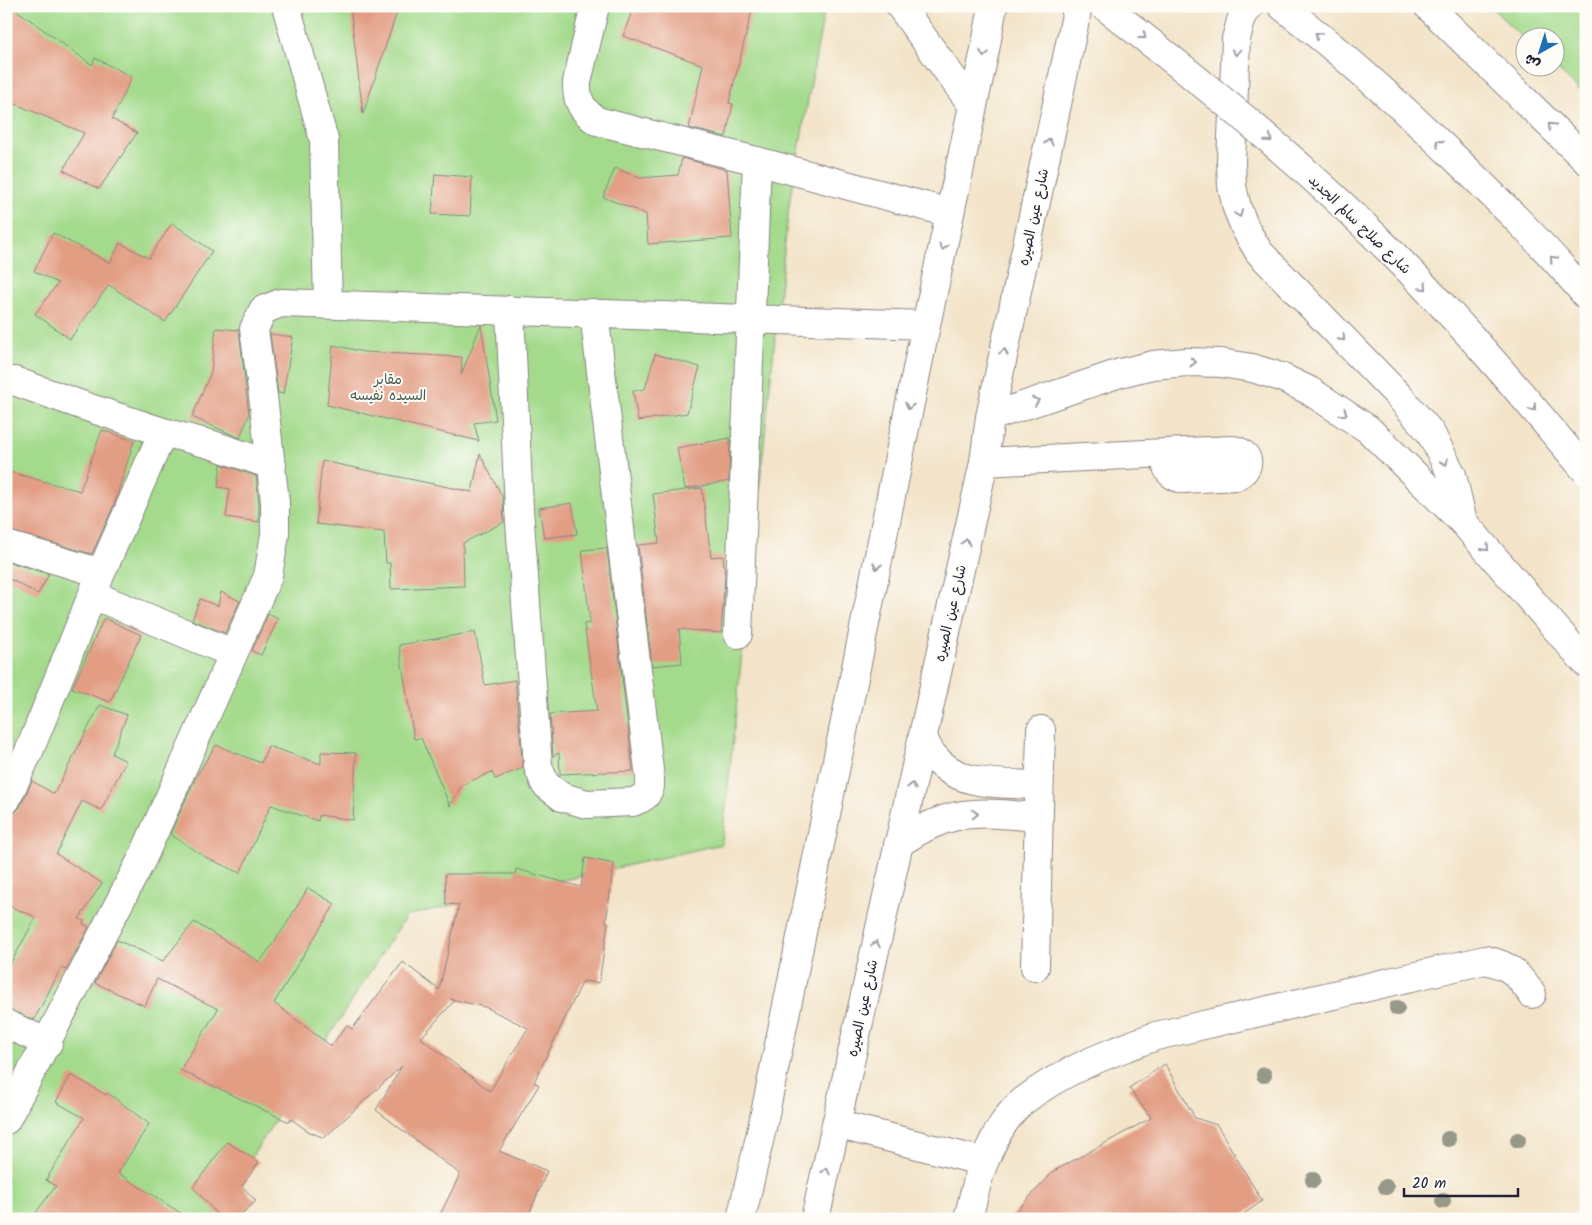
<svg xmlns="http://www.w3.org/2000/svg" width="1592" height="1225" viewBox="0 0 1592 1225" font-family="Kalam,'Playpen Sans Arabic',sans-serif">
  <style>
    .green { fill: #a3da8b; stroke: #627e63 }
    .building { fill: #e29d83; fill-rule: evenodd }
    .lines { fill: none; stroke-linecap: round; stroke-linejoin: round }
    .minor-casing { stroke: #8a8382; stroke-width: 30 }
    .major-casing { stroke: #8a8382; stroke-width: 30 }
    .highway-casing { stroke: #8a8382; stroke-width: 30 }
    .minor { stroke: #fff; stroke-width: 28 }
    .major { stroke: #fff; stroke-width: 28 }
    .highway { stroke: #fff; stroke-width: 28 }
    .highway-bridge-casing { stroke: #8a8382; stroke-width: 30; stroke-linecap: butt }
    .highway-bridge { stroke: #fff; stroke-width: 28 }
    .tree { fill: #969888 }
    .oneway { stroke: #9c9ca7 }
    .labels { text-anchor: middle; stroke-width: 4; stroke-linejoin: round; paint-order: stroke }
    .street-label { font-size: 14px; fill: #22223b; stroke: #fdfcf7 }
    .park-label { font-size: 14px; fill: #495953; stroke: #fdfcf7 }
  </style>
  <rect width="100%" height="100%" fill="#fdfcf7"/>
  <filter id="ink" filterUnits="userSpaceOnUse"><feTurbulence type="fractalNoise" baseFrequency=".02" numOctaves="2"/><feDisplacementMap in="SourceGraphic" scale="10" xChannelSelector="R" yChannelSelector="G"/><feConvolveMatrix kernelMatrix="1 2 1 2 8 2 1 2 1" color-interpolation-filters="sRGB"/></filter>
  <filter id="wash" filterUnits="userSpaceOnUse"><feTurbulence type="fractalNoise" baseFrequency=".0096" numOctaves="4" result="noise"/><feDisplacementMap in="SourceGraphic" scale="20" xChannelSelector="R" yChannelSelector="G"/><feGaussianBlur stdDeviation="1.12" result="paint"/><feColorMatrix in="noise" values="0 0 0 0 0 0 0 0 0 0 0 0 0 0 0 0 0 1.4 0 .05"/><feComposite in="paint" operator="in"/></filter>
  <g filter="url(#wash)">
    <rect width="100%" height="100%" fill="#f3e4c9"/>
    <path class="green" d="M6,6H825L789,205L722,844L406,916L212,1219H6Z
      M1490,6H1586V96L1555,67L1554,38H1524V39Z"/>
    <g id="blocks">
      <path class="building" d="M6,6H11L92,65L95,58L132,77L112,119L137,133L99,189L63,170L84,133L6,100Z
        M350,6H399L363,114Z
        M634,6H753L729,103L733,104L726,137L689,128L703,65L623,36Z
        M682,158L727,170L732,238L648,244L646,214L603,197L615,168L640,178L678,175Z
        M435,174L472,177L470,216L432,214Z
        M172,223L212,251L165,322L109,285L70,339L35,314L58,283L34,271L53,233L110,263L120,243L149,258Z
        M481,325L496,420L474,423L479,441L327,405L333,345L364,352L462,357L461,375Z
        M216,328L239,330L249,415L240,438L192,417L211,372Z
        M270,334L293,337L283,394L278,393Z
        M655,354L700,367L687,413L638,421L633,391L645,389Z
        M102,430L134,441L114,505L92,554L6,530V471L80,491Z
        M730,438L729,481L685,489L677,448Z
        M480,454L503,498L504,522L463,543L464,586L391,589L390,563H386L384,532L316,524L322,461L472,492Z
        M221,464L256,476L259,503V522L226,517L230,489L218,487Z
        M702,488L711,557L723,556L725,576L721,633L679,629L682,663L652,666L638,545L659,543L653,494Z
        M572,503L577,534L544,538L539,508Z
        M607,548L633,771L560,774L559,753L553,756L550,714L597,711L584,624L590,623L582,550Z
        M6,561L49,574L38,594L6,577Z
        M221,592L240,601L225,633L192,620L200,599L218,606Z
        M268,614L278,619L261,655L252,651Z
        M104,618L141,635L110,702L72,688Z
        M475,632L485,685L515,680L523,768L495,779L492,772L462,785L450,806L421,738L414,739L399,645Z
        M100,705L127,715L112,754L126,761L101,810L82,801L56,854L102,883L79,919L84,921L83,924L89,927L66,970L61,968L34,1020L6,1009V972L36,917L6,905V815L14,813L20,807L32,781L54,794Z
        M216,745L261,763L268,746L321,764V752L356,753L353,820L319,815L318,821L271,805L240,873L207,858L170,834L197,775Z
        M585,858L614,864L606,922L608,923L599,983L583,981L534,1082L539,1085L499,1151L547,1171L527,1219H438L460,1174L376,1110L402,1066L324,1138L308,1131L291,1119L289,1122L180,1070L218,1009L157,979L145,1006L95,983L117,940L163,961L194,922L260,962L284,928L308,888L335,904L274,1003L331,1046L347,1025L352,1029L403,962L439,990L459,905L446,904L445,874H515L516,869L581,887ZM451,999L485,1007L528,1028L490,1091L421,1038L454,1001Z
        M1165,1064L1195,1118L1217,1125L1262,1201L1237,1219H1216L1203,1213L1190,1219H1009L1054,1171L1151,1118L1129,1088Z
        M71,1075L106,1095L108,1093L149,1124L118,1173L190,1219H31L56,1186L46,1180L84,1118L56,1102Z
        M227,1142L259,1162L242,1186L256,1201L236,1219H221L193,1187Z"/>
    </g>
  </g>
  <g filter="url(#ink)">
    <use href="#blocks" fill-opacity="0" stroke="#8a8382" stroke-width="1"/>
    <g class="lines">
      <defs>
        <path id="minor" d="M286,6L324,140L328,305
          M595,6L577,82C576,100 582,111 597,121L757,161L950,213
          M510,310L519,509L538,766L545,784L562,797L587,804L633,802L640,799L646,795L650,787V778L594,313
          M14,381L84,406L163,432
          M1232,450C1250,452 1253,468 1236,476L1183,479C1168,476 1165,467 1165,453Z
          M984,462L1165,453
          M6,545L101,573
          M93,595L232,653
          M738,634L757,161
          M923,737C925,742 928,749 932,754C957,788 1002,783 1039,785
          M6,800L30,749L101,573L163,432L213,445L272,465
          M898,844C920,829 945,815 973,814C994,812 1017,816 1038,817
          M1035,967L1041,730
          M6,1024L48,1043
          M6,1120L142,859L268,576L275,534V502L263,396L254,329L263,310L281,303L926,325
          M836,1124L984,1162
          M968,1219C973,1200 977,1178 985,1160C993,1140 1005,1116 1022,1102C1061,1071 1109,1053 1156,1036L1485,960C1512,966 1516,973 1532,994"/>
        <path id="major" d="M990,417L1120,373L1153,365L1187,362L1221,363L1252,368L1281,377L1310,391L1368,429L1463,522L1586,663
          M741,1219L762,1128L926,325L985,50L993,6
          M815,1219L984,462L990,417L1078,6"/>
        <path id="highway" d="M900,6L973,106
          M1249,6L1242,17L1236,39L1231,162L1232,186L1237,208L1246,230L1259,252L1398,395L1430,432L1452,475L1463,522
          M1282,6C1342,53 1399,104 1454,157C1499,201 1545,246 1586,295
          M1428,6L1586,160"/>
      </defs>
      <use href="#minor" class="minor-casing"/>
      <use href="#major" class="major-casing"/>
      <use href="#highway" class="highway-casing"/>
      <use href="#minor" class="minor"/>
      <use href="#major" class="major"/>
      <use href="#highway" class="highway"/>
      <defs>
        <path id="highway-bridge" d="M1104,6C1207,86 1309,168 1400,261C1466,328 1526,399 1586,471"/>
      </defs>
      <use href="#highway-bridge" class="highway-bridge-casing"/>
      <use href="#highway-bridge" class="highway-bridge"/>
    </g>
    <g class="tree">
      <circle cx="1397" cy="1008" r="8"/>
      <circle cx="1264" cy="1075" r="8"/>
      <circle cx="1448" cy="1139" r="8"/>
      <circle cx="1518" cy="1140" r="8"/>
      <circle cx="1313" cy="1180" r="8"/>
      <circle cx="1386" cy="1187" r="8"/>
      <circle cx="1443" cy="1201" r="8"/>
    </g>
    <defs><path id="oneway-chevron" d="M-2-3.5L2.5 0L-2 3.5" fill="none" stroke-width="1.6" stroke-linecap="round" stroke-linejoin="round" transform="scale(1.25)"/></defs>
    <g class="oneway">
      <use href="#oneway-chevron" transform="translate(1318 35) rotate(-139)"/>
      <use href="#oneway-chevron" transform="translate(1143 36) rotate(38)"/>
      <use href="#oneway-chevron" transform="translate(1236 52) rotate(93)"/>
      <use href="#oneway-chevron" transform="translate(984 54) rotate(101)"/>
      <use href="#oneway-chevron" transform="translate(1551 126) rotate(-136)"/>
      <use href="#oneway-chevron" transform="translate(1269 139) rotate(40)"/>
      <use href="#oneway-chevron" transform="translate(1049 142) rotate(-78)"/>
      <use href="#oneway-chevron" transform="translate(1439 143) rotate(-136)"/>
      <use href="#oneway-chevron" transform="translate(1239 214) rotate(69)"/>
      <use href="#oneway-chevron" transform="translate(943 247) rotate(102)"/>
      <use href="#oneway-chevron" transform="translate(1553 259) rotate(-133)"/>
      <use href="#oneway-chevron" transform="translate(1424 287) rotate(47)"/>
      <use href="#oneway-chevron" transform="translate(1342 338) rotate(46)"/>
      <use href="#oneway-chevron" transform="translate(1004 352) rotate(-78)"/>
      <use href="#oneway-chevron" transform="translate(1193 362)"/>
      <use href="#oneway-chevron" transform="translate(1036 401) rotate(-19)"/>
      <use href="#oneway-chevron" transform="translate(909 406) rotate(102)"/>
      <use href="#oneway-chevron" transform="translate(1533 408) rotate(50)"/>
      <use href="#oneway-chevron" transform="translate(1344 413) rotate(34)"/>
      <use href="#oneway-chevron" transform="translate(1445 462) rotate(63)"/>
      <use href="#oneway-chevron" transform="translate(966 542) rotate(-77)"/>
      <use href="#oneway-chevron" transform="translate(1486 548) rotate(48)"/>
      <use href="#oneway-chevron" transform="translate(877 566) rotate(102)"/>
      <use href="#oneway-chevron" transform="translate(912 786) rotate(-77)"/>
      <use href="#oneway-chevron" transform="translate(975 814) rotate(-2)"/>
      <use href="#oneway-chevron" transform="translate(876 944) rotate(-78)"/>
      <use href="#oneway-chevron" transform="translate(826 1171) rotate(-77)"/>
    </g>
  </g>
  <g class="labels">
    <g class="street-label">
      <text transform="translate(1033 217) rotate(-78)" y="5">شارع عين الصيره</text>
      <text transform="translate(1360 224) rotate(44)" y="5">شارع صلاح سالم الجديد</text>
      <text transform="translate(950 613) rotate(-77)" y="5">شارع عين الصيره</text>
      <text transform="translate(862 1008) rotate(-78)" y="5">شارع عين الصيره</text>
    </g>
    <g class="park-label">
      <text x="388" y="384">مقابر<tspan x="388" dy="16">السيده نفيسه</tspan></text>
    </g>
  </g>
  <rect width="1592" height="1225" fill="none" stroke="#fdfcf7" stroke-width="25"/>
  <g transform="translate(1540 52) rotate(219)"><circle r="24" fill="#fdfcf7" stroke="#a5a5ac"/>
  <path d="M0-4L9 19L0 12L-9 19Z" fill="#1f6fb2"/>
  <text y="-8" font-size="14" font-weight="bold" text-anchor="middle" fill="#22223b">ش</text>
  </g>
  <path d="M1404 1188v8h114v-8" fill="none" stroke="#22223b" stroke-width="2.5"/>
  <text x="1412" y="1188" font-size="15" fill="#22223b" stroke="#fdfcf7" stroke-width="4" paint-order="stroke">20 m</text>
</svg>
